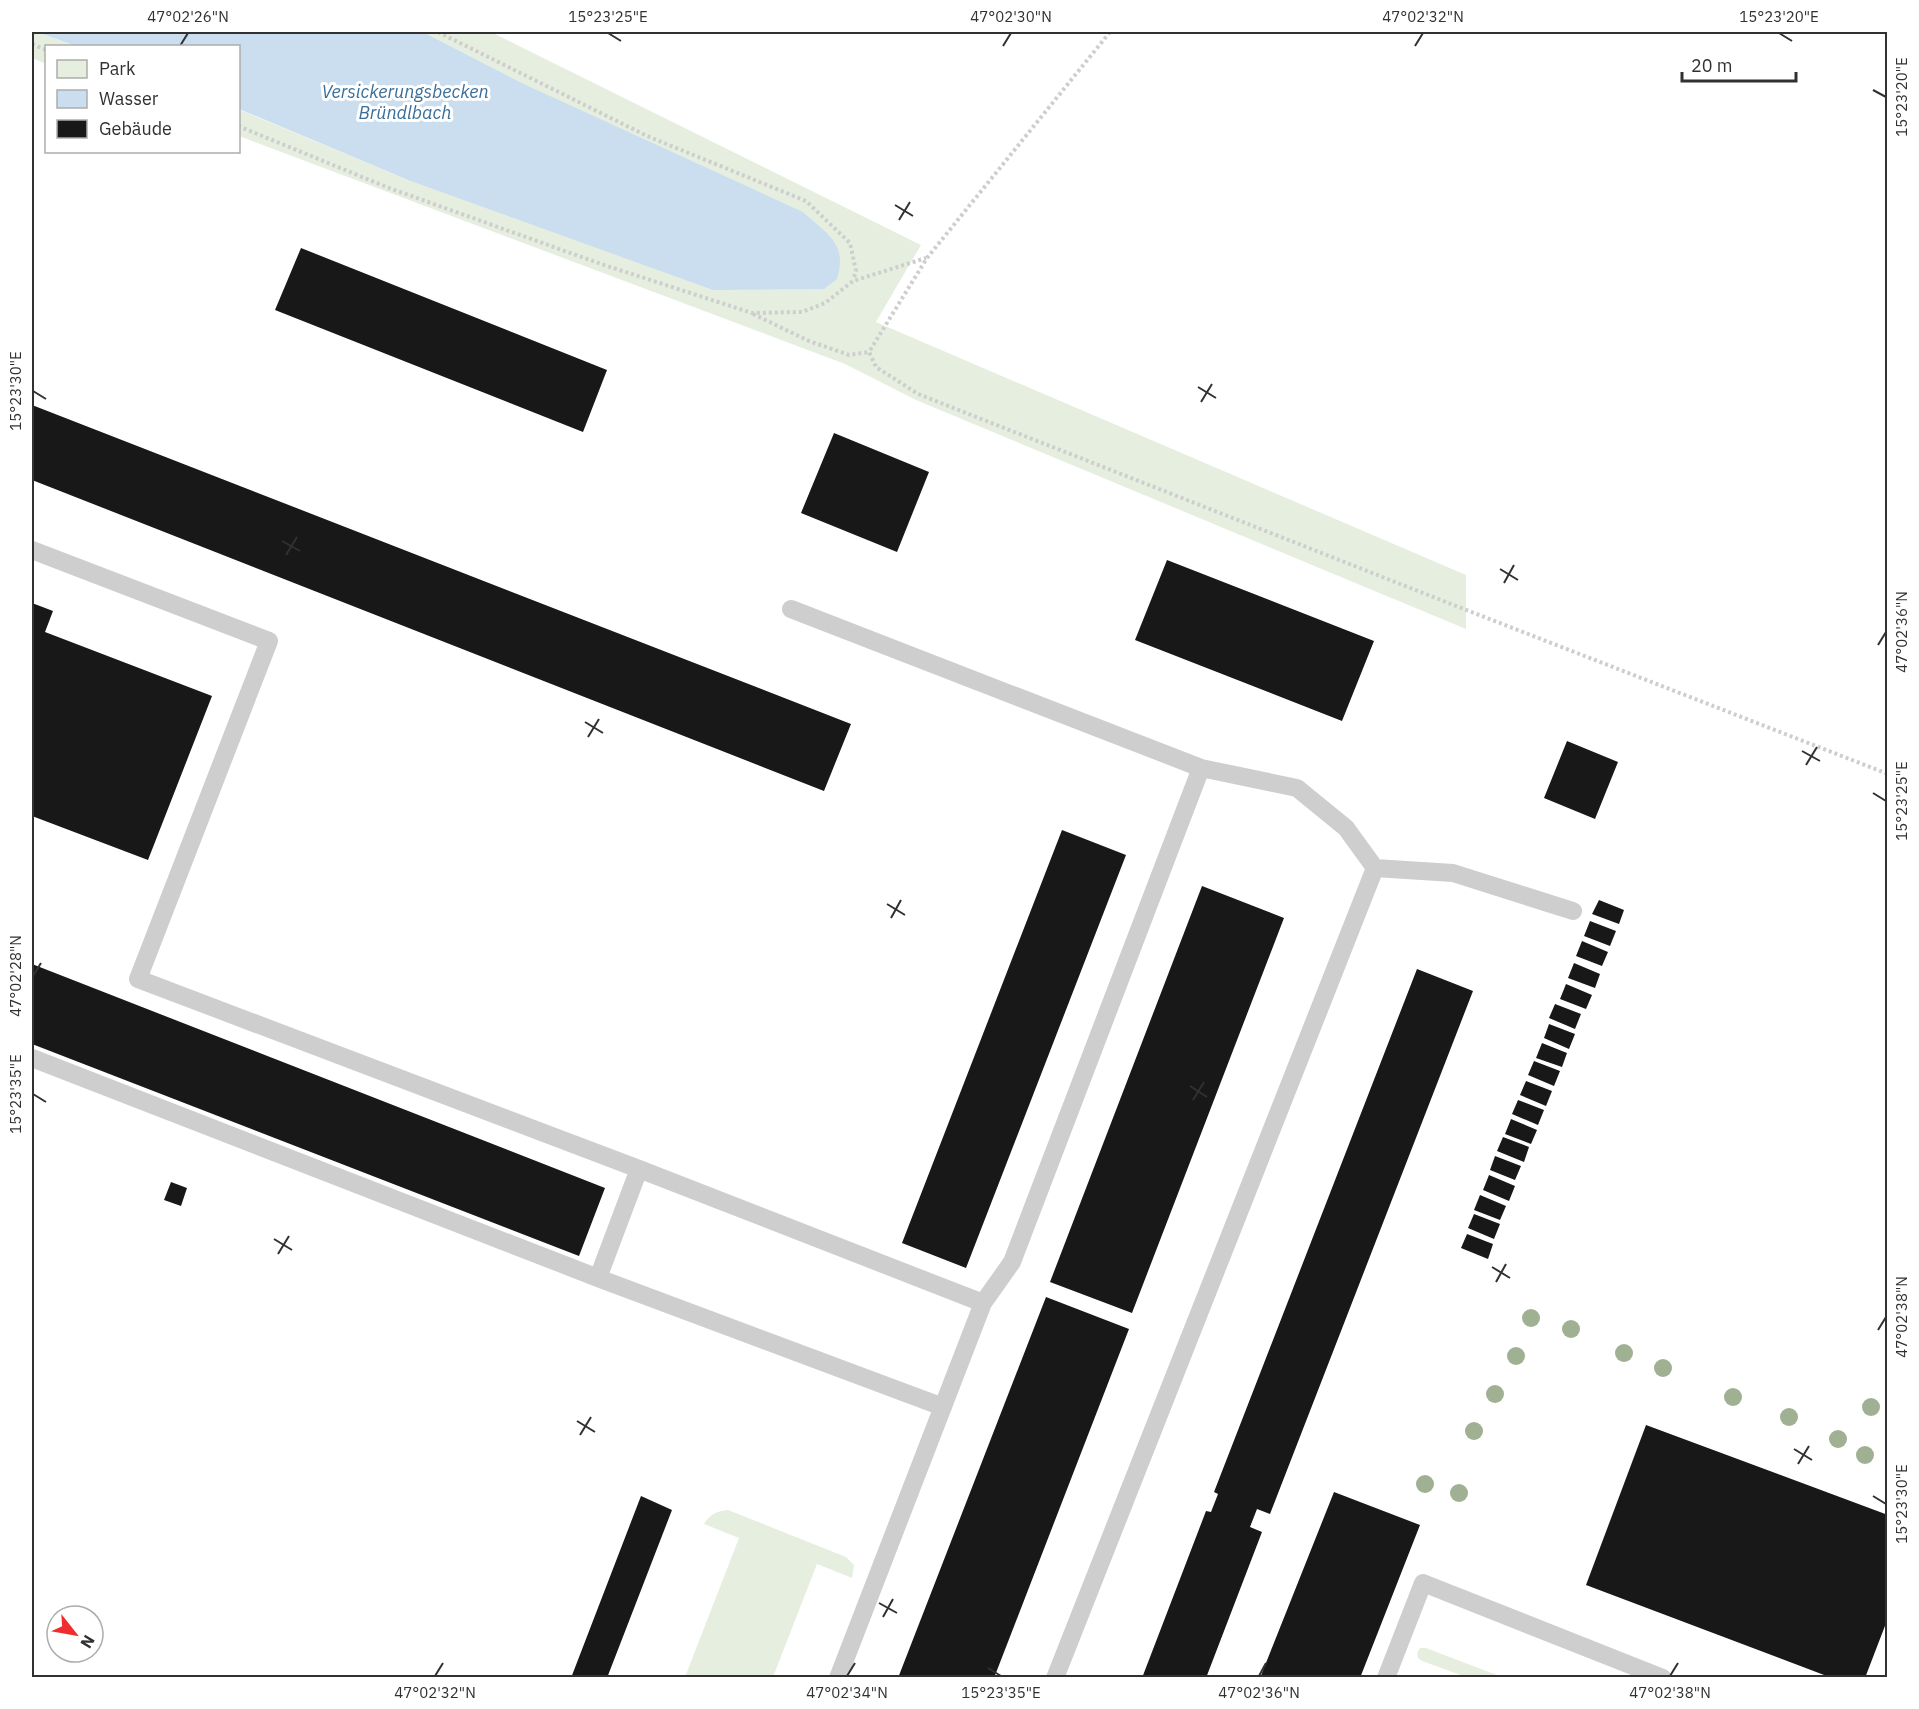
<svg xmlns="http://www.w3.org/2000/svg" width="1919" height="1709" viewBox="0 0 1919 1709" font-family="'IBM Plex Sans',sans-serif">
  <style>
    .green { fill: #e6efdf }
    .water { fill: #cbdeef }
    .building { fill: #181818 }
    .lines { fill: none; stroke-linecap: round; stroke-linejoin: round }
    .path { stroke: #cecece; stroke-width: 4; stroke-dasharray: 3 3; stroke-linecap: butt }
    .service { stroke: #cecece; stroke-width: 18 }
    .tree { fill: #9fb093 }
    .ticks { fill: none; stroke: #313131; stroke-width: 2 }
    .labels { text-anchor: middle; stroke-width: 6; stroke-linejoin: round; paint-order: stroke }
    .water-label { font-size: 18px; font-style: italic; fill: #396e99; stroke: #fff }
    .neatline { fill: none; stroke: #313131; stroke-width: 2 }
    .ticks-label { font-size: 15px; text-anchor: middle; fill: #313131 }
  </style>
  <rect width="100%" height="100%" fill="#fff"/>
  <path class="green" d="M32,32H37L76,46H46V64L32,58Z
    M423,32H491L921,245L876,322L1466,575V629L916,400L845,364L239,136L238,109L408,180L526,85Z
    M728,1510L846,1557L854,1565L852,1578L817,1564L773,1677H685L739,1538L704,1524C710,1514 717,1511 728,1510Z
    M1420,1648H1426L1502,1677H1466L1422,1661L1418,1658L1417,1653Z"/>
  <path class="water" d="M37,32H423L526,85L803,212C827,234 848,243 837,279L824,289L713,290L408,180L239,109L238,46H76Z"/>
  <path class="building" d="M301,248L607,370L583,432L275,310Z
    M32,405L851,724L824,791L32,480Z
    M834,433L929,472L897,552L801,513Z
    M1167,560L1374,641L1342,721L1135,640Z
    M32,603L53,611L45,632L212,696L148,860L32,816Z
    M1567,741L1618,762L1595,819L1544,798Z
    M1062,830L1126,855L966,1268L902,1243Z
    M1202,886L1284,918L1132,1313L1050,1282Z
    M1599,900L1624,910L1619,924L1592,914Z
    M1590,921L1616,931L1610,946L1584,936Z
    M1582,941L1608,952L1602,966L1576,956Z
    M1574,963L1600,974L1595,988L1568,978Z
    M32,964L605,1188L579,1256L32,1044Z
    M1417,969L1473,991L1270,1514L1257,1509L1250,1527L1262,1532L1206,1678H1142L1206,1511L1211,1512L1218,1494L1214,1492Z
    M1566,984L1592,995L1586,1009L1560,999Z
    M1555,1004L1581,1014L1575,1029L1549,1018Z
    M1549,1024L1575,1034L1569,1049L1544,1038Z
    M1542,1043L1567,1053L1562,1067L1536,1058Z
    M1534,1061L1560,1071L1554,1086L1528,1075Z
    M1526,1081L1552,1091L1546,1106L1520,1095Z
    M1518,1100L1544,1110L1538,1125L1512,1114Z
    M1511,1119L1537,1130L1531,1144L1505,1134Z
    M1503,1137L1529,1147L1524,1162L1497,1151Z
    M1495,1156L1521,1166L1515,1180L1490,1170Z
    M1489,1175L1515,1186L1509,1201L1483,1190Z
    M171,1182L187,1188L181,1206L164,1200Z
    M1480,1195L1506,1206L1500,1220L1474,1210Z
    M1474,1214L1500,1224L1494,1239L1468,1228Z
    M1467,1234L1493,1244L1488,1259L1461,1248Z
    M1046,1297L1129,1329L994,1678H898Z
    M1646,1425L1888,1515V1618L1865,1678H1832L1586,1585Z
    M1334,1492L1420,1525L1360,1678H1260Z
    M641,1496L672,1510L607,1678H571Z"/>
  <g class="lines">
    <path class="path" d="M438,32L647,136L806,201L850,243L856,271L853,280
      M1110,32L927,258L869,352L876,367L918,394L1451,604L1888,774
      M32,44L46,50
      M238,126L389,188L604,265L752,313L802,312L825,303L853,281L926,258
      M753,314L809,341L849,355L869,352"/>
    <path class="service" d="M32,550L269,641L138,979L639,1169L983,1303
      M791,609L1201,768L1297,788L1346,828L1375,868L1453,873L1573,911
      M32,1058L598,1278L943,1407
      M598,1278L639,1169
      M838,1678L983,1303L1012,1262L1201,768
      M1055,1678L1375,868
      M1386,1678L1423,1583L1663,1678"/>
  </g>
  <g class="tree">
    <circle cx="1531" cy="1318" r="9"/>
    <circle cx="1571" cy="1329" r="9"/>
    <circle cx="1624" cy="1353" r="9"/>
    <circle cx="1516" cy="1356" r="9"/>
    <circle cx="1663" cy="1368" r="9"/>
    <circle cx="1495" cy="1394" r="9"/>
    <circle cx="1733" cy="1397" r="9"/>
    <circle cx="1871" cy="1407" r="9"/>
    <circle cx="1789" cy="1417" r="9"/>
    <circle cx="1474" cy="1431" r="9"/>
    <circle cx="1838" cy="1439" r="9"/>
    <circle cx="1865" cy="1455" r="9"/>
    <circle cx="1425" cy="1484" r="9"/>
    <circle cx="1459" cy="1493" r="9"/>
  </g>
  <path class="ticks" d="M608,33L621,41M1779,33L1792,41M180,46L188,33M1003,46L1011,33M1415,46L1423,33M1873,90L1886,97M895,205L913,216M899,220L910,202M1198,387L1216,398M33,391L46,399M1201,402L1212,384M282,541L300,551M286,555L297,537M1500,569L1518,580M1504,583L1514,565M1878,645L1886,632M585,722L603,733M588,737L599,719M1802,751L1820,761M1806,765L1817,747M1873,793L1886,801M887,904L905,915M891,918L901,900M33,976L41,963M1190,1086L1207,1097M33,1094L46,1102M1193,1100L1204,1082M274,1239L292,1250M278,1254L289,1236M1492,1267L1510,1278M1496,1282L1506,1264M1878,1330L1886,1317M577,1421L595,1432M580,1435L591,1417M1794,1449L1812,1460M1798,1464L1809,1446M1873,1496L1886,1504M879,1603L897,1613M883,1617L893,1599M988,1668L1001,1676M435,1676L443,1663M847,1676L855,1663M1259,1676L1266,1663M1670,1676L1678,1663"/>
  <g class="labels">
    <g class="water-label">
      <text x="405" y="98">Versickerungsbecken<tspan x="405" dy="21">Bründlbach</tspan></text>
    </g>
  </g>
  <rect width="1919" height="1709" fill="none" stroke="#ffffff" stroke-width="66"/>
  <rect x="45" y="45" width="195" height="108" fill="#ffffff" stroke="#adadad" stroke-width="1.5"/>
  <rect x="57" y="60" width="30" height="18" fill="#e6efdf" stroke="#adadad" stroke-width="1.5"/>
  <text x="99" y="75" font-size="18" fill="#313131">Park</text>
  <rect x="57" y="90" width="30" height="18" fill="#cbdeef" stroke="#adadad" stroke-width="1.5"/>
  <text x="99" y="105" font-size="18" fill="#313131">Wasser</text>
  <rect x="57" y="120" width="30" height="18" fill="#181818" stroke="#adadad" stroke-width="1.5"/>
  <text x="99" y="135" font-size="18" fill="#313131">Gebäude</text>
  <g transform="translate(75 1634) rotate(121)"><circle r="28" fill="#ffffff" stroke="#adadad" stroke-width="1.5"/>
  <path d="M0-4.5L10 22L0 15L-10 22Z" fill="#ef2d2e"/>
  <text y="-9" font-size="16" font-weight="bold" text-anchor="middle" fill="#313131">N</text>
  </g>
  <path d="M1682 72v9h114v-9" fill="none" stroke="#313131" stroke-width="3"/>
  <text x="1691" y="72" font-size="18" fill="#313131" stroke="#ffffff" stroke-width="4.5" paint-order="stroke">20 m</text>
  <rect x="33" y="33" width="1853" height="1643" class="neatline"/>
  <g class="ticks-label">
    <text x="188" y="22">47°02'26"N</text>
    <text x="608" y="22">15°23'25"E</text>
    <text x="1011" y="22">47°02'30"N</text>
    <text x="1423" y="22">47°02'32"N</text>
    <text x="1779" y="22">15°23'20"E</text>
    <text transform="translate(1902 97) rotate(-90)" y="5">15°23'20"E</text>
    <text transform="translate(16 391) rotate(-90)" y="5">15°23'30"E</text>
    <text transform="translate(1902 632) rotate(-90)" y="5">47°02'36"N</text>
    <text transform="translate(1902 801) rotate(-90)" y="5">15°23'25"E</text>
    <text transform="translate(16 976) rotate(-90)" y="5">47°02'28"N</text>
    <text transform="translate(16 1094) rotate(-90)" y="5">15°23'35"E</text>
    <text transform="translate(1902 1317) rotate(-90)" y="5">47°02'38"N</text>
    <text transform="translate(1902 1504) rotate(-90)" y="5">15°23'30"E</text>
    <text x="435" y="1698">47°02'32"N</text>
    <text x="847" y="1698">47°02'34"N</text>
    <text x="1001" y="1698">15°23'35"E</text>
    <text x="1259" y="1698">47°02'36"N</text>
    <text x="1670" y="1698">47°02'38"N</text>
  </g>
</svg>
